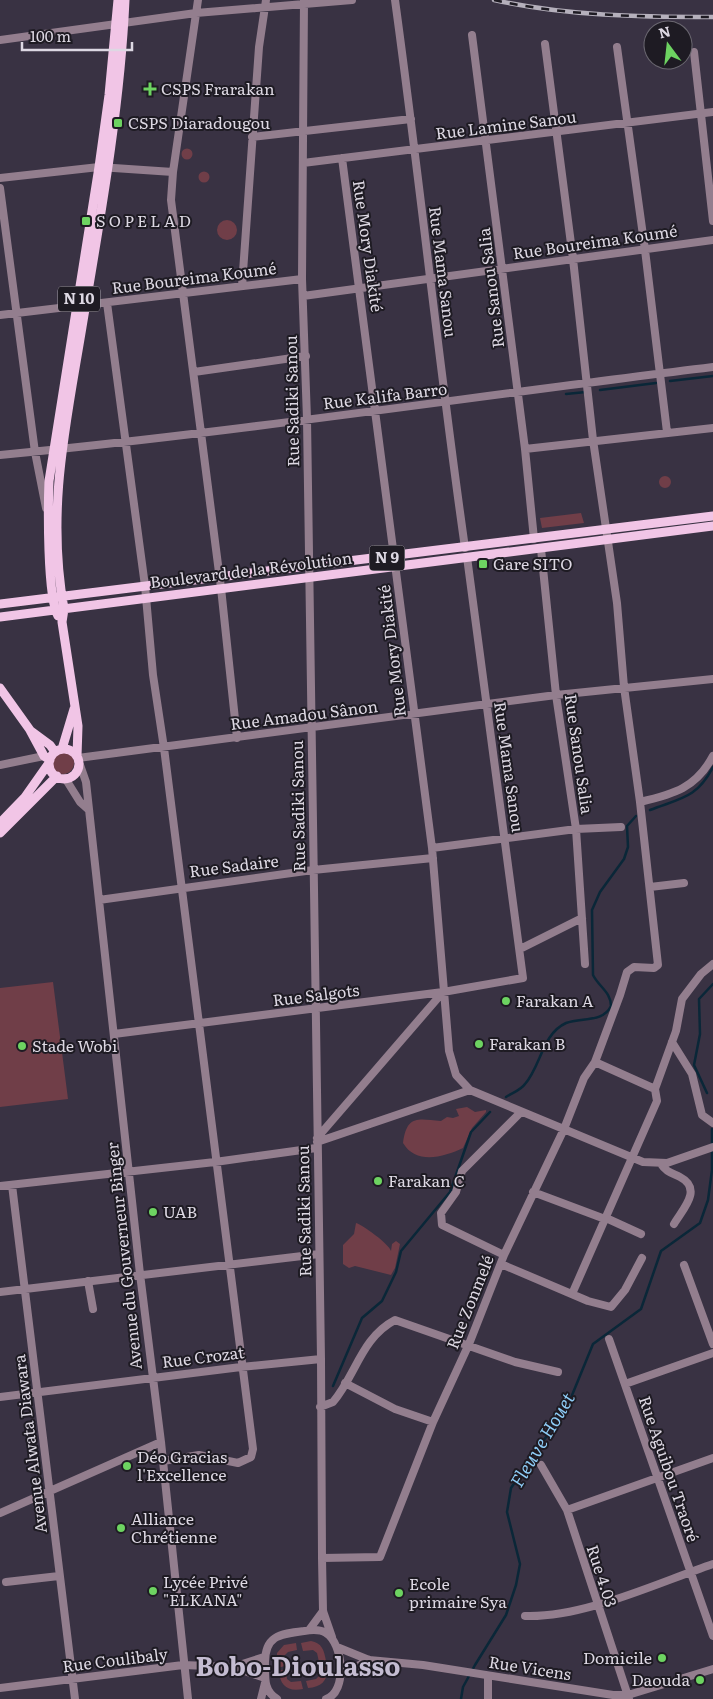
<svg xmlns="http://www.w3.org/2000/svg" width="713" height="1699" viewBox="0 0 713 1699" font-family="Literata,serif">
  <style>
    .green { fill: #703e48 }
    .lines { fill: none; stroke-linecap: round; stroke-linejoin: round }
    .stream { stroke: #0a2738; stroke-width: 2.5 }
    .minor { stroke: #937e8e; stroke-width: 8 }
    .major { stroke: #f1c5e6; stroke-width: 9 }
    .rail-casing { stroke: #b5b0bc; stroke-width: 4.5 }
    .rail { stroke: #1e1b23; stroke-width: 2.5; stroke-dasharray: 8; stroke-linecap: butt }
    .poi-dot { fill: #6dd361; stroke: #1e1b23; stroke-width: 2 }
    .labels { text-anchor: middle; stroke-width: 4; stroke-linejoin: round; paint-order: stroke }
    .shield { fill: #1e1b23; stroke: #a49fa9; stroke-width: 1 }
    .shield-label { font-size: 15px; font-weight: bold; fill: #ddd8e3 }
    .poi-label { font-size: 16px; fill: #ddd8e3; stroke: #1e1b23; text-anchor: start }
    .street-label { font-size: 16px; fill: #ddd8e3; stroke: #1e1b23 }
    .water-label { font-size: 18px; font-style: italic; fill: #8eccf6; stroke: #1e1b23 }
    .town-label { font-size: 26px; font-weight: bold; fill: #c4bcd1; stroke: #1e1b23 }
  </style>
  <rect width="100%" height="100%" fill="#393243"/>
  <path class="green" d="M181.5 154a5.5 5.5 0 1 1 11 0a5.5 5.5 0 1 1-11 0Z
    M198.5 177a5.5 5.5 0 1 1 11 0a5.5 5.5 0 1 1-11 0Z
    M217 230a10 10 0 1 1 20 0a10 10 0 1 1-20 0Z
    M659 482a6 6 0 1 1 12 0a6 6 0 1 1-12 0Z
    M581,513L584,523L542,528L540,518Z
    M52 763a11 11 0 1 1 22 0a11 11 0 1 1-22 0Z
    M53,982L68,1099L0,1107V988Z
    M467,1107L475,1112L486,1110V1112L472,1128L463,1148C444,1157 416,1165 403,1143C407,1115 417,1119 441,1121L447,1117L453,1118L459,1116L456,1109Z
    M356,1223C363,1225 389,1244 391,1251L392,1244L396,1241L400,1244L395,1268L391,1275L355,1266L349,1268L343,1264V1245L354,1234Z
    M311,1641C322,1643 324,1650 326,1661L319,1662L317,1653L313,1650L303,1651L301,1643Z
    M296,1643L297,1650L288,1652L284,1656L285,1666L277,1668V1653L284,1645Z
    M327,1664C329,1679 323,1687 308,1688L306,1681L316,1679L319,1676V1666Z
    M286,1669L287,1679L291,1682L301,1681L303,1689C288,1692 280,1686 279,1671Z"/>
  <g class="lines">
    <path class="stream" d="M670,381L713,376
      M600,390L656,383
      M566,394L586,392
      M650,810C681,798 697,798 713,767
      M707,1093L694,1065L700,1034L699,999L713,984
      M506,1097C512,1093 521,1090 525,1084C541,1066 542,1034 566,1023C581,1017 603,1023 611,1006C611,992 599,987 593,975L592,910L600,892L624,859L628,847L627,826L636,816
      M333,1386L362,1318L382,1301L396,1272L401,1251L450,1192L471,1132L490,1112
      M461,1699L463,1687L475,1665L506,1615L516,1585L520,1564L507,1512L511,1488L568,1405L593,1344L641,1309L661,1251L700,1223L708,1200L712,1170V1129"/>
    <path class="minor" d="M198,0L173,172L171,200L221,588L237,738
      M304,0L302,279L307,419L321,1359L322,1558L323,1611L332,1637
      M395,0C420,182 439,366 465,548
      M472,35L525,449L534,539
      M0,40L196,13L352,0
      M617,47L645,250L667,432
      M694,52L713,221
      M252,137L411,119
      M342,158L432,848L449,1051L456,1075L470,1090L643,1162L667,1163L713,1147
      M303,163L713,112
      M0,178L99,167L173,172
      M0,188L35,452L46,508
      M242,286L259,47L266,0
      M303,296L713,240
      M107,303L145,586L153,675L164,748L253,1449L251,1457L238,1463L199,1455L163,1461
      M0,315L302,279
      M194,372L306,356
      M525,449L713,428
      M0,455C238,432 475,396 713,367
      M541,549L556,695L576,829L585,964
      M78,758L556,695L713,679
      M79,762L86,782L140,1274L161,1442L188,1699
      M0,765L44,756
      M65,778L80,802L89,810
      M640,802C674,794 696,788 713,756
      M432,848L576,829L621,827
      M650,887L684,883
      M99,900L313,870L433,858
      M520,949L582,918
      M114,1034L443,992L523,978L467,557
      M672,1042L692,1074L702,1115L713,1123
      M655,1089L676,1031L682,999L701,974L713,964
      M317,1138L443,992
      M317,1142L470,1090
      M661,1164C666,1172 672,1173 680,1177C703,1189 683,1209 674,1224
      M12,1185L75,1699
      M0,1186L215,1162L316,1148
      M533,1192L605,1219
      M606,1218L641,1234
      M504,1255L442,1225L441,1213L456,1192L462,1171L521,1112
      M501,1264L588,1301L611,1307L625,1290L642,1258
      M684,1265L713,1344
      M88,1281L93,1309
      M0,1292L319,1254
      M572,1294L657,1101L655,1089L595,1062
      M609,1339L713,1636
      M345,1383L395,1409L433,1422
      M625,1384L713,1353
      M0,1397L241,1367L321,1359
      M320,1407L333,1402C356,1375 361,1338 395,1320L515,1362L558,1372
      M541,1465L567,1510L629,1699
      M567,1510L713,1458
      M0,1513L161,1442
      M322,1558L380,1557L433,1422L469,1344L504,1255L564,1129L584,1078L595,1062L620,995L627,972L634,967L654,968L658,965L640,802L624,687L617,603L593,440L573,259L545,44
      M6,1582L59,1576
      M525,1616C584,1618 657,1583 713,1564
      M309,1630L323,1611
      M337,1647L369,1660L423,1665L613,1695H628L713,1669
      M233,1667L264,1657
      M340,1675L369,1660
      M0,1688L183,1665L233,1667L265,1678
      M261,1699L265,1683
      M277,1699C264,1691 265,1679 265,1665C264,1636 279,1634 304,1631C310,1630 320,1629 326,1633C343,1643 348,1692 326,1699
      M488,1699V1676"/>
    <path class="major" d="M0,604L713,516
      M58,616C47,597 48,506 49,481L99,167L109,95L118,0
      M0,617L713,526
      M0,688L30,730L44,756L50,760
      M31,731L50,745L55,752
      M62,749L74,709
      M49 764a15 15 0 1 1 30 0a15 15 0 1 1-30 0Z
      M77,756L78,726L62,622L64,609C46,510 66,424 82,327C100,219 120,109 125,0
      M0,823L25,797L49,763
      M0,833L57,776"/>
    <defs>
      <path id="rail" d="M494,0C567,16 639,17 713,17"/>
    </defs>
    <use href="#rail" class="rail-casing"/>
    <use href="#rail" class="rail"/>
  </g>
  <g class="poi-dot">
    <path d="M147.5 81.5h5v5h5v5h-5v5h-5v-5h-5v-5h5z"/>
    <rect x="113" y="118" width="10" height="10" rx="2.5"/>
    <rect x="81" y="216" width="10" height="10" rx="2.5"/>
    <rect x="478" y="559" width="10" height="10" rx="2.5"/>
    <circle cx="506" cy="1001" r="5"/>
    <circle cx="479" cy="1044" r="5"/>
    <circle cx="22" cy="1046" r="5"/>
    <circle cx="378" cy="1181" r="5"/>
    <circle cx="153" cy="1212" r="5"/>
    <circle cx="127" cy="1466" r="5"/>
    <circle cx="121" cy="1528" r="5"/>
    <circle cx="153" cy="1591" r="5"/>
    <circle cx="399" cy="1593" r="5"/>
    <circle cx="662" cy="1658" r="5"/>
    <circle cx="700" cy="1680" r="5"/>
  </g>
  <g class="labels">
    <g class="shield">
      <rect x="58" y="286.5" width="42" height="25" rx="4"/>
      <rect x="369.5" y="545.5" width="35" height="25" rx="4"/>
    </g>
    <g class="shield-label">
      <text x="79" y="304">N 10</text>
      <text x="387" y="563">N 9</text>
    </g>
    <g class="poi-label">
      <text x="161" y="95">CSPS Frarakan</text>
      <text x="128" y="129">CSPS Diaradougou</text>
      <text x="96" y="227">S O P E L A D</text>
      <text x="493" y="570">Gare SITO</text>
      <text x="516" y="1007">Farakan A</text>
      <text x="489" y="1050">Farakan B</text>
      <text x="32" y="1052">Stade Wobi</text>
      <text x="388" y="1187">Farakan C</text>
      <text x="163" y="1218">UAB</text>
      <text x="137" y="1463">Déo Gracias<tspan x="137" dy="18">l'Excellence</tspan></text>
      <text x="131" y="1525">Alliance<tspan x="131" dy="18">Chrétienne</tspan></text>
      <text x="163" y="1588">Lycée Privé<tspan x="163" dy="18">"ELKANA"</tspan></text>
      <text x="409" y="1590">Ecole<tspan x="409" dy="18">primaire Sya</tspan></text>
      <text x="652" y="1664" text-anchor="end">Domicile</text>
      <text x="690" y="1686" text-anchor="end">Daouda</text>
    </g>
    <g class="street-label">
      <text transform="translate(506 125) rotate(-7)" y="6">Rue Lamine Sanou</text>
      <text transform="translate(595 242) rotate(-8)" y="6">Rue Boureima Koumé</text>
      <text transform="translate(368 246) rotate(82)" y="6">Rue Mory Diakité</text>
      <text transform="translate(443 272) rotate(83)" y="6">Rue Mama Sanou</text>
      <text transform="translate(194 278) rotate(-7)" y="6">Rue Boureima Koumé</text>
      <text transform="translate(491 288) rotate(-97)" y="6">Rue Sanou Salia</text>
      <text transform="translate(385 396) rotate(-7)" y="6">Rue Kalifa Barro</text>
      <text transform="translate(292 401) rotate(-91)" y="6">Rue Sadiki Sanou</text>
      <text transform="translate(251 570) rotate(-7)" y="6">Boulevard de la Révolution</text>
      <text transform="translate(392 651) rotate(-97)" y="6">Rue Mory Diakité</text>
      <text transform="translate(304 715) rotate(-7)" y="6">Rue Amadou Sânon</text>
      <text transform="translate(579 754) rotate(82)" y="6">Rue Sanou Salia</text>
      <text transform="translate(509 767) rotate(82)" y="6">Rue Mama Sanou</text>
      <text transform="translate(298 806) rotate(-91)" y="6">Rue Sadiki Sanou</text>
      <text transform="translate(234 866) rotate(-7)" y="6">Rue Sadaire</text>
      <text transform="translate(316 995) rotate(-7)" y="6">Rue Salgots</text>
      <text transform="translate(304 1211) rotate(-91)" y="6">Rue Sadiki Sanou</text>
      <text transform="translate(124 1256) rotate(-96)" y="6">Avenue du Gouverneur Binger</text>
      <text transform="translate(470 1302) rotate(-68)" y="6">Rue Zonmelé</text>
      <text transform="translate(203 1357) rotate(-7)" y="6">Rue Crozat</text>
      <text transform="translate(30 1444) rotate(-97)" y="6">Avenue Alwata Diawara</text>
      <text transform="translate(669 1469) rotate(71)" y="6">Rue Aguibou Traoré</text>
      <text transform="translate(602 1576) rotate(72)" y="6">Rue 4.03</text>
      <text transform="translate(115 1660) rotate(-7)" y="6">Rue Coulibaly</text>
      <text transform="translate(530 1668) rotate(9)" y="6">Rue Vicens</text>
    </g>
    <g class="water-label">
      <text transform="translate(543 1440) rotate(-59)" y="6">Fleuve Houet</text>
    </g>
    <g class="town-label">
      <text x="298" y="1676">Bobo-Dioulasso</text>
    </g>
  </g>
  <g transform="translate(668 45) rotate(345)"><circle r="24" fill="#1e1b23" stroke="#6a6770"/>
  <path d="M0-4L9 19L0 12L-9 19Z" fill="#6dd361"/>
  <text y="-8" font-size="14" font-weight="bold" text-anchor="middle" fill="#ddd8e3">N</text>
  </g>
  <path d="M22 42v8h110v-8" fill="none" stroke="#ddd8e3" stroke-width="2.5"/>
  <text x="30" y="42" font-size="15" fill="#ddd8e3" stroke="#1e1b23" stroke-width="4" paint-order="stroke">100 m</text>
</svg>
